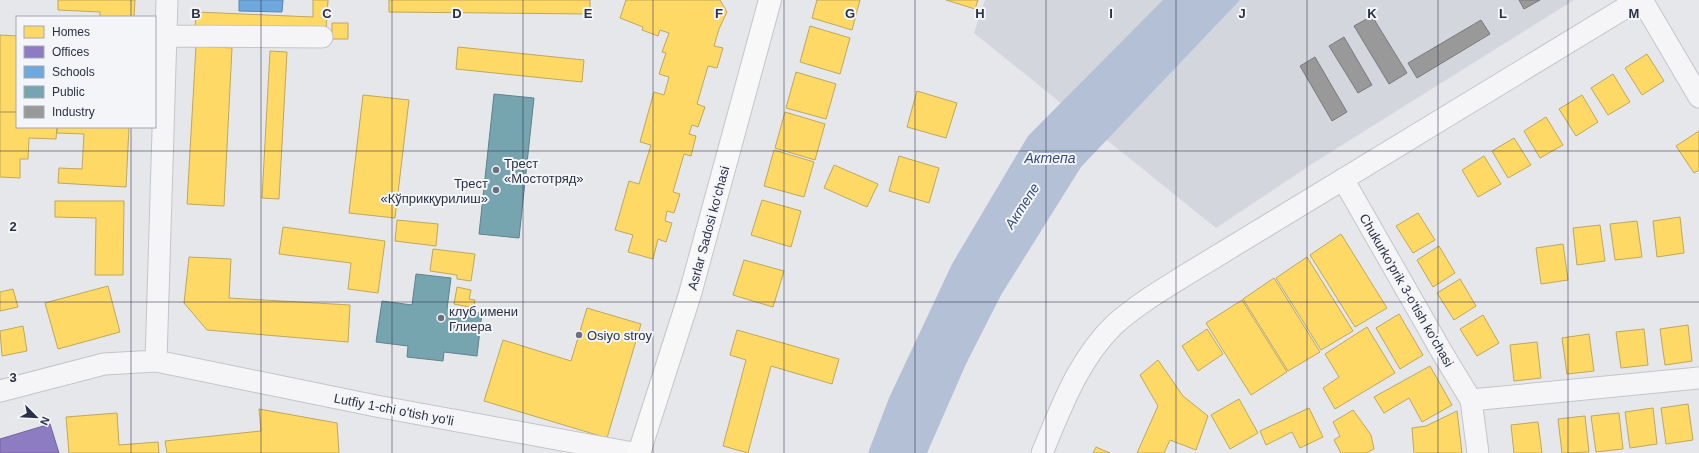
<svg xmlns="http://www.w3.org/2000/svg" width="1699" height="453" viewBox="0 0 1699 453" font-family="Helvetica,sans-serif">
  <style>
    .built { fill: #d4d6dd }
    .water { fill: #b4c0d5 }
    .homes { fill: #ffd966; stroke: #bfa75c }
    .offices { fill: #8e7cc3; stroke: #70669d }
    .schools { fill: #6fa8dc; stroke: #5b84af }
    .public { fill: #76a5af; stroke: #60828f }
    .industry { fill: #999; stroke: #787a80 }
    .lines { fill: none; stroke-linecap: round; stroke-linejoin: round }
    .street-casing { stroke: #c4c5c8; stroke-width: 23 }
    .secondary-casing { stroke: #c4c5c8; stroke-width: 24 }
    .street { stroke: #f5f5f7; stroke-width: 21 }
    .secondary { stroke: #f8f8f8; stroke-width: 22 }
    .grid { fill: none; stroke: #2b3145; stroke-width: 1; stroke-opacity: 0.55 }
    .poi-dot { fill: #6c717f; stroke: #f4f5f9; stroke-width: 1.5 }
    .labels { text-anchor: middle; stroke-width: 4; stroke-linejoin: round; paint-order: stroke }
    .poi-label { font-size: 13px; fill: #2b3145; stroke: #f4f5f9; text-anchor: start }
    .street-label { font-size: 13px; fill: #2b3145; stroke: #f4f5f9 }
    .water-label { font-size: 14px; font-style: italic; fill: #344b7a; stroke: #f4f5f9 }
    .grid-label { font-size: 13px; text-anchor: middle; font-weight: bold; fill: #2b3145; stroke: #f4f5f9; stroke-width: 4; stroke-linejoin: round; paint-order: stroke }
  </style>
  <rect width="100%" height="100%" fill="#e6e7ea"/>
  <path class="built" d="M985,0H1574L1315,162L1216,228L974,33Z"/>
  <path class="water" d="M1163,0H1240L1081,167L1001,295L966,364L927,453H868L889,398L952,264L1028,136Z"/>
  <path class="homes" d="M58,0H135L134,17H100V12L58,10Z
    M313,0H328L326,30L195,29L196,12L313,17Z
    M389,0H590V14L389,12Z
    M626,0H720L727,12L719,29L714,46L723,48L717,68L708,66L697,104L705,107L698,127L692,125L689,134L696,136L691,156L684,154L673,192L680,194L674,213L667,211L665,221L672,223L666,242L658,239L653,259L628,252L633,235L615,230L629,181L639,184L651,145L640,142L654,92L664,95L669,77L659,74L666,53L662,52L669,33L660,30L658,36L642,30L643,27L620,18Z
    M817,0H860L852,30L812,18Z
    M946,0H978L975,9Z
    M332,23H348V39H332Z
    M810,26L850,38L840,74L800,62Z
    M0,35L17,36V112H0Z
    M196,46L232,48L224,206L187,204Z
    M458,47L584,60L582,82L456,69Z
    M270,51L287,52L279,199L262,198Z
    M1647,54L1664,81L1642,95L1625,68Z
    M796,72L836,84L826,119L786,108Z
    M1613,74L1630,102L1608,115L1591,88Z
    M917,91L957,103L946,138L907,127Z
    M363,95L409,100L395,218L349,213Z
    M1582,95L1598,122L1576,136L1559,109Z
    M0,112H17V127H57L56,139L29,138L28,159H20V178L0,177Z
    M785,112L825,124L815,160L775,148Z
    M1546,117L1563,145L1540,158L1524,131Z
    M57,127H129L126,187L58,183L59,168L82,169L84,134L57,133Z
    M1699,131V170L1694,173L1676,146Z
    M1514,138L1531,165L1508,178L1492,151Z
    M774,150L814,162L804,197L764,186Z
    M899,156L939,168L929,203L889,191Z
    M1484,156L1501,184L1478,197L1462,170Z
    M834,165L878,184L867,207L824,188Z
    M762,200L801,211L791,247L751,235Z
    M55,201H124L123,275H95L96,218L55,217Z
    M1418,213L1435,240L1413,253L1396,226Z
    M1680,217L1684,253L1657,257L1653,221Z
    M397,220L438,224L436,246L395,241Z
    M1637,221L1642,257L1615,260L1610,224Z
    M1600,225L1605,261L1577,265L1573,228Z
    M283,227L385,241L378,293L348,289L351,263L279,254Z
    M1341,234L1387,308L1355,327L1310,255Z
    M1563,244L1568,280L1541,284L1536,248Z
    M1439,246L1455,273L1433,287L1417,260Z
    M433,249L475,254L471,281L457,279V275L430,271Z
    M189,257L231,259L229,298L350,305L348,342L207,330L184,303Z
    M1307,257L1353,331L1321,350L1276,278Z
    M744,260L784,271L773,307L733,295Z
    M1274,278L1320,352L1288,371L1243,299Z
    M1460,279L1476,306L1454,320L1437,293Z
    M108,286L120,332L58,349L45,303Z
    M457,287L471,290L469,299L475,300L474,308L454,304Z
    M13,289L18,307L0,311V292Z
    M1242,300L1287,372L1251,395L1206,323Z
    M587,308L641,324L607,438L484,401L503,340L571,361Z
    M1399,314L1423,355L1400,369L1376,328Z
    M1483,315L1499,343L1477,356L1460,329Z
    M1688,325L1692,361L1665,365L1660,329Z
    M23,326L27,351L2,356L0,331Z
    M1367,327L1395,373L1335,409L1323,388L1339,377L1325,354Z
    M1207,329L1223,354L1198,371L1182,346Z
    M1644,329L1648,365L1621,368L1616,332Z
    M737,330L839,359L832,384L771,366L748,453L723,446L746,360L730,355Z
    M1589,334L1594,371L1567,374L1562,338Z
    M1537,342L1541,378L1514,381L1510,345Z
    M1158,360L1183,396L1208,416L1196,450L1170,440L1164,453H1137L1158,406L1140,375Z
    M1430,366L1452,405L1422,422L1409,398L1384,413L1374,397Z
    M1239,399L1258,433L1230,449L1211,415Z
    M1688,404L1693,440L1666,444L1661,408Z
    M1309,408L1323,437L1300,448L1292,432L1266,445L1260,431Z
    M1653,408L1657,444L1630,448L1625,412Z
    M259,409L337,423L339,453H167L165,441L261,431Z
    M1353,410L1371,435L1374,449L1366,453H1341L1334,440L1340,436L1333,422Z
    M1457,411L1462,453H1414L1412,428L1426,426Z
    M117,413L119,445L158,442L159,453H69L66,417Z
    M1619,413L1623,449L1596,452L1591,416Z
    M1585,416L1589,452L1562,453L1558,419Z
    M1538,422L1542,453H1514L1511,425Z
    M1096,447L1110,453H1093Z"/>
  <path class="offices" d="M50,424L59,453H0V439Z"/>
  <path class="schools" d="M239,0H283L282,12L239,11Z"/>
  <path class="public" d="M494,94L534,98L519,238L479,234Z
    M416,274L451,278L447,309L482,313L477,356L444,352L443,361L407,357L408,346L376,342L382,301L412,305Z"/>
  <path class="industry" d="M1519,0H1540L1524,9Z
    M1372,16L1407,73L1389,84L1354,26Z
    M1481,20L1490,34L1417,78L1408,63Z
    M1344,37L1372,85L1358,93L1329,46Z
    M1315,57L1347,112L1332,121L1300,66Z"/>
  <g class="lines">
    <defs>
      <path id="street" d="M1642,0L1699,97
        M166,36L322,37
        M1343,179L1443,354L1471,400L1478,453
        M156,361L167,0
        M0,391L104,364L156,361L376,406L633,453
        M1471,400L1699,378
        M1042,453C1061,408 1078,360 1114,325C1135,306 1160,291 1184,276L1638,0"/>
      <path id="secondary" d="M639,453L690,294L770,0"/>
    </defs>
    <use href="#street" class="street-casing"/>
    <use href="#secondary" class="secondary-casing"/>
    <use href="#street" class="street"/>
    <use href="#secondary" class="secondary"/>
  </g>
  <path class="grid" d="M131,0V17M261,0V453M392,0V453M523,0V453M653,0V453M784,0V453M915,0V453M1046,0V453M1176,0V453M1307,0V453M1438,0V453M1568,0V453M131,127V453M0,151H1699M0,302H1699"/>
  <g class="poi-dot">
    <circle cx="496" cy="170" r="4"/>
    <circle cx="496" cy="190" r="4"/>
    <circle cx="441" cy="318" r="4"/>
    <circle cx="579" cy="335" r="4"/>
  </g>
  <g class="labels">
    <g class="poi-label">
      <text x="504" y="168">Трест<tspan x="504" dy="15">«Мостотряд»</tspan></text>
      <text x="488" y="188" text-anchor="end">Трест<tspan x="488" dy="15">«Кўприкқурилиш»</tspan></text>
      <text x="449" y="316">клуб имени<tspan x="449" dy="15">Глиера</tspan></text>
      <text x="587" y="340">Osiyo stroy</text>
    </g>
    <g class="street-label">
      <text transform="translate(708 228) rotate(-75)" y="5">Asrlar Sadosi ko‘chasi</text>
      <text transform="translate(1407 290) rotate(60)" y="5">Chukurko'prik 3-o'tish ko'chasi</text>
      <text transform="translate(394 409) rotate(11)" y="5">Lutfiy 1-chi o'tish yo'li</text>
    </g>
    <g class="water-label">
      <text x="1050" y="163">Актепа</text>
      <text transform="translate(1022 206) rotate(-57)" y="5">Актепе</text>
    </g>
  </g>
  <g class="grid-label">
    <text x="196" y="18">B</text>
    <text x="327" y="18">C</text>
    <text x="457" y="18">D</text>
    <text x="588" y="18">E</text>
    <text x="719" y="18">F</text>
    <text x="850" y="18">G</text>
    <text x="980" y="18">H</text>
    <text x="1111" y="18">I</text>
    <text x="1242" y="18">J</text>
    <text x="1372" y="18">K</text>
    <text x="1503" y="18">L</text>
    <text x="1634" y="18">M</text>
    <text x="13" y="231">2</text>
    <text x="13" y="382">3</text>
  </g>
  <rect x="16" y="16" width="140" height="112" fill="#f4f5f9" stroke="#a4a7b1"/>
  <rect x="24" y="26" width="20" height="12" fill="#ffd966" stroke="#a4a7b1"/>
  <text x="52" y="36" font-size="12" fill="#2b3145">Homes</text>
  <rect x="24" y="46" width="20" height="12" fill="#8e7cc3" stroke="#a4a7b1"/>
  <text x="52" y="56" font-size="12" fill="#2b3145">Offices</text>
  <rect x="24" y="66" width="20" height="12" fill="#6fa8dc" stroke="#a4a7b1"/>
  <text x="52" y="76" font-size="12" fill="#2b3145">Schools</text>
  <rect x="24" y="86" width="20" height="12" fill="#76a5af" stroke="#a4a7b1"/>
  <text x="52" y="96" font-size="12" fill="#2b3145">Public</text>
  <rect x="24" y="106" width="20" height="12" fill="#999999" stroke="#a4a7b1"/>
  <text x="52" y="116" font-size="12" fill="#2b3145">Industry</text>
  <g transform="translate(36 417) rotate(114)" stroke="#f4f5f9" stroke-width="3" paint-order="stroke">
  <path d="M0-3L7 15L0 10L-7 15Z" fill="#2b3145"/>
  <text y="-6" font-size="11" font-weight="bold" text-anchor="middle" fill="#2b3145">N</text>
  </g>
</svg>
